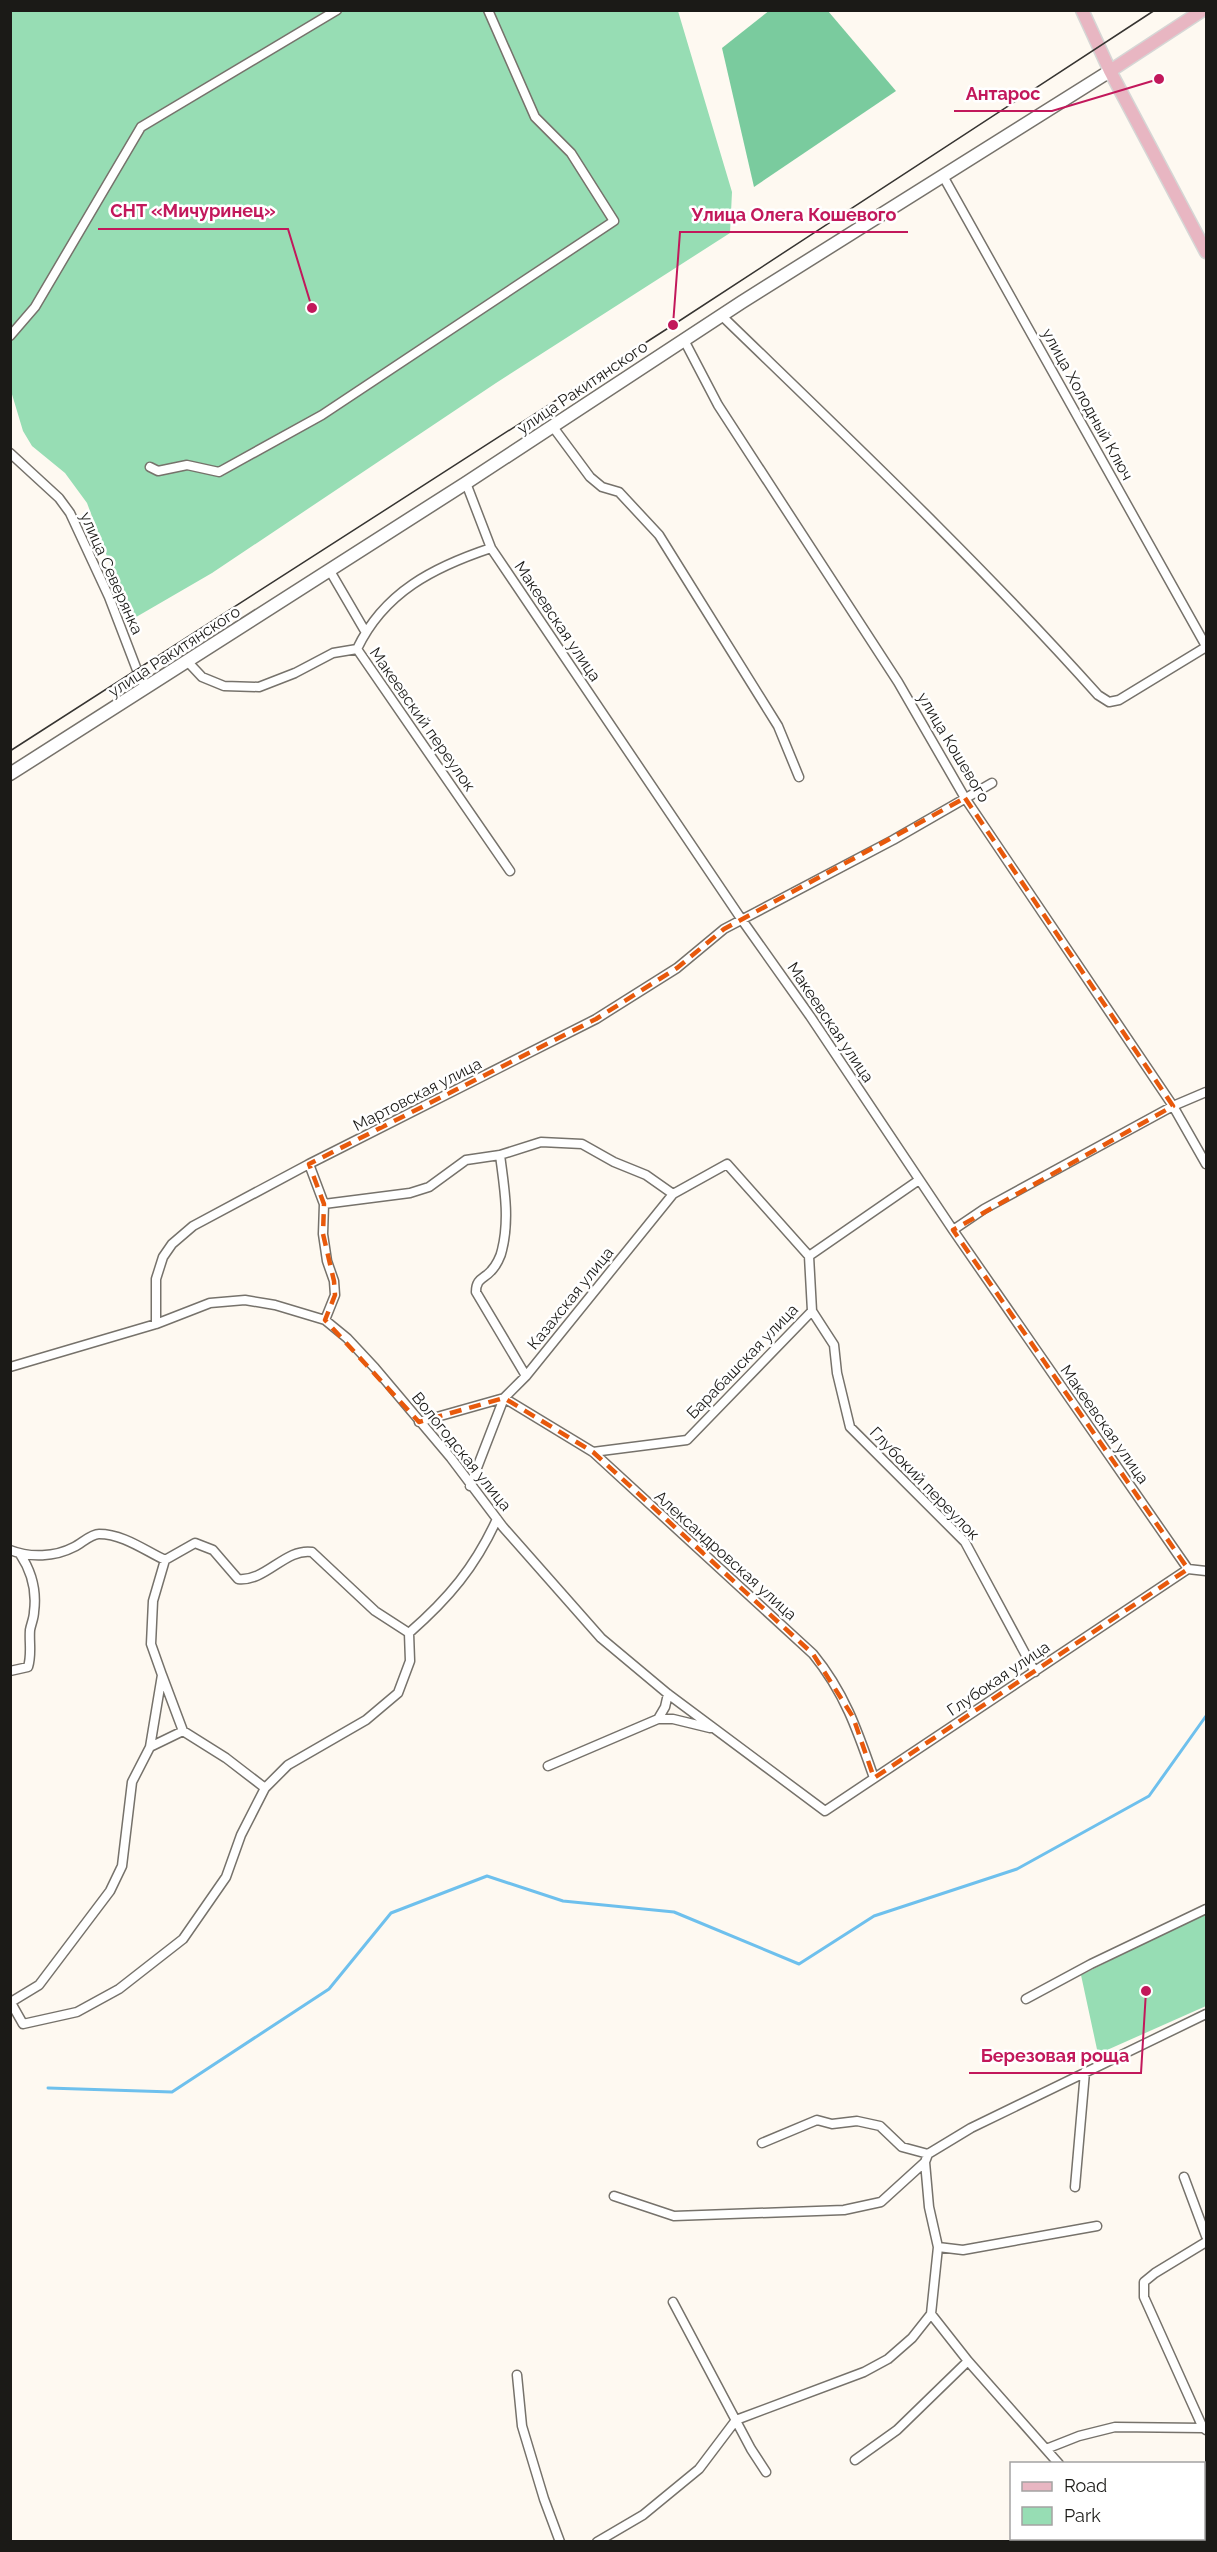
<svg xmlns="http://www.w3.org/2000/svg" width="1217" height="2552" viewBox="0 0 1217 2552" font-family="Raleway,sans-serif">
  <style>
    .green { fill: #97ddb4 }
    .forest { fill: #7acb9e }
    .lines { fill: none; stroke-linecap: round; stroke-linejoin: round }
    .stream { stroke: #6ec0ed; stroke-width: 3 }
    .minor-casing { stroke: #76726b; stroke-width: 11 }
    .secondary-casing { stroke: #76726b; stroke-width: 15 }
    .primary-casing { stroke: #d6d6d5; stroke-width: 15 }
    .minor { stroke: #fff; stroke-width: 8 }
    .secondary { stroke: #fff; stroke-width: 12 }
    .primary { stroke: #e8b6c2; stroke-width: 12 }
    .tram { stroke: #363431; stroke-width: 1.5 }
    .marked { fill: none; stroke: #e8590c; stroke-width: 4.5; stroke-dasharray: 12 8; stroke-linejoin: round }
    .labels { text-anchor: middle; stroke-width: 5; stroke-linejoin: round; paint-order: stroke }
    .street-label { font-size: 16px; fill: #1b1a17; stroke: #fff }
    .leader { fill: none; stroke: #c2185b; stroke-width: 2 }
    .callout-dot { fill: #c2185b; stroke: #fff; stroke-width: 2 }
    .callout-label { font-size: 18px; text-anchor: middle; font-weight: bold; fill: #c2185b; stroke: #fff; stroke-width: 5; stroke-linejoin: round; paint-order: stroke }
  </style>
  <rect width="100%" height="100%" fill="#fef9f1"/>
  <path class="green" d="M10,11H678L732,192L730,233L496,383L212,573L131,620L87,503L65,473L32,446L23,431L11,391Z
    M1206,1913V2006L1098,2054L1081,1975Z"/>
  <path class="forest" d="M770,10L828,11L896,91L754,187L722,48Z"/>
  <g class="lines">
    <path class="stream" d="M48,2088L172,2092L329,1989L391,1913L487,1876L563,1901L674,1912L799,1964L874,1916L1017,1869L1149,1796L1206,1716"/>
    <defs>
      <path id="minor" d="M943,176L1206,646
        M722,316C850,440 979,562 1098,695L1109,702L1119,700L1206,647
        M10,336L35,307L141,127L337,10
        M684,340L718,405L898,682L965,798L1173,1106L1206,1164
        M553,427L590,477L602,487L619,492L659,535L778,726L799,777
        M10,453L59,498L70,513L109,597L137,670L146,689
        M150,467L158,471L187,465L219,472L322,415L614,221L571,153L535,117L488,10
        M466,483L491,548L742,920L810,1016L953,1230L1188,1569
        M330,571L365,631
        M357,649C384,592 434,567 491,548
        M187,661L202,677L224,686L259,687L295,673L333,653L357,649L510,871
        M500,1155C504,1186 510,1218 502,1250C501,1256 496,1266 491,1271C484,1279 476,1278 476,1292L526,1376
        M309,1164L324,1204L323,1234L327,1261L334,1281L335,1295L325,1320
        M324,1204L410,1193L429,1187L466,1160L500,1155L541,1142L582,1144L614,1162L646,1175L673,1194
        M953,1230L984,1209L1173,1106L1206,1092
        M809,1256L919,1180
        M812,1311L834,1345L837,1373L850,1427L965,1542L1035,1672
        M156,1324V1279L163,1257L172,1244L193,1226L309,1164L596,1019L677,968L724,929L893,840L992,783
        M10,1367L156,1324L210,1303L245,1300L275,1305L325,1320L347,1338L375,1368L451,1458L503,1527L601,1638L668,1694L825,1811L1188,1569
        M419,1422L504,1398L526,1376L673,1194L727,1164L809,1256L812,1311L687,1440L593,1452
        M470,1486L504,1398L593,1452L813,1654C845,1693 858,1732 874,1778
        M10,1550C30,1558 55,1557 74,1547C82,1543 91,1534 99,1534C123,1534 144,1550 165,1560L153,1601L151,1644L162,1675L150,1747L132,1782L122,1866L110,1891L39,1985L11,2002
        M165,1560L195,1543L213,1550L238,1579C266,1582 285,1548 312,1552L375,1611L409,1633
        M1188,1569L1206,1571
        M10,1671L28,1667C32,1654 29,1643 30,1630C31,1624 34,1618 34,1612C37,1590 32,1572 20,1554
        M162,1675L183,1731
        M658,1719L665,1707L668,1694
        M150,1747L183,1731L226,1758L265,1788
        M548,1766L658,1719H673L710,1728
        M1026,1999L1091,1964L1206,1909
        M10,2001L23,2024L77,2012L119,1989L183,1939L226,1877L241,1835L265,1788L288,1765L366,1720L398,1693L410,1661L409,1633C449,1598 475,1567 497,1519
        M762,2143L817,2120L832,2124L857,2121L880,2126L902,2147L928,2154
        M1184,2177L1206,2236
        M1075,2187L1085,2072
        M614,2196L674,2216L844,2210L881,2202L925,2162
        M938,2247L963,2250L1097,2226
        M673,2302L751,2449L766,2472
        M931,2314L968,2361L1059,2464
        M517,2375L522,2426L544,2499L560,2542
        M1203,2428L1144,2297V2282L1155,2273L1206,2242
        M1046,2449L1079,2436L1115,2427L1203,2428L1206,2430
        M855,2460L897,2430L968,2361
        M1129,2538L1132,2542
        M597,2542L643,2515L699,2469L736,2420L864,2372L888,2359L912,2338L931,2314L938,2247L929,2207L925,2162L928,2154L971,2128L1206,2014
        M1021,2542L1024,2538"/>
      <path id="secondary" d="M10,774L466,483L742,302L1110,71"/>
      <path id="primary" d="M1082,10L1110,71L1206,252
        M1110,71L1203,10"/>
    </defs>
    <use href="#minor" class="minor-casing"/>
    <use href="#secondary" class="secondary-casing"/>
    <use href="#primary" class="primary-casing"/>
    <use href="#minor" class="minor"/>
    <use href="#secondary" class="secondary"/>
    <use href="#primary" class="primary"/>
    <path class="tram" d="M10,751L673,325L1155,10"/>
  </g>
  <path class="marked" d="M965,798L1173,1106L953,1230L1188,1569L874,1778L853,1717L813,1654L593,1452L504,1398L419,1422L325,1320L335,1295L334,1281L323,1234L324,1204L309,1164L596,1019L677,968L724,929Z"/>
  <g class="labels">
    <g class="street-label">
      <text transform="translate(582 387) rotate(-34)" y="6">улица Ракитянского</text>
      <text transform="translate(1088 404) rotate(61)" y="6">улица Холодный Ключ</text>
      <text transform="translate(112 573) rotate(66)" y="6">улица Северянка</text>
      <text transform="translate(558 621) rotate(56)" y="6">Макеевская улица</text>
      <text transform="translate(174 651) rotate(-33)" y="6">улица Ракитянского</text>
      <text transform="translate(423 719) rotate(55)" y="6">Макеевский переулок</text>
      <text transform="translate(954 747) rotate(59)" y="6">улица Кошевого</text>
      <text transform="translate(831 1022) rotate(56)" y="6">Макеевская улица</text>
      <text transform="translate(417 1094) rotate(-27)" y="6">Мартовская улица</text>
      <text transform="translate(570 1298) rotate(-51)" y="6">Казахская улица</text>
      <text transform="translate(742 1361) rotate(-46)" y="6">Барабашская улица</text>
      <text transform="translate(1105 1424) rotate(55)" y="6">Макеевская улица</text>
      <text transform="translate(462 1451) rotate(51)" y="6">Вологодская улица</text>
      <text transform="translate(925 1483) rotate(46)" y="6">Глубокий переулок</text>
      <text transform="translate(726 1555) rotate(42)" y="6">Александровская улица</text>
      <text transform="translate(998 1678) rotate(-34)" y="6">Глубокая улица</text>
    </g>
  </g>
  <path class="leader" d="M1159 79L1052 111H954M312 308L288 229H98M673 325L680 232H908M1146 1991L1141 2073H969"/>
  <g class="callout-dot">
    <circle cx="1159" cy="79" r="6"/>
    <circle cx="312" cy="308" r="6"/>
    <circle cx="673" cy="325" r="6"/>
    <circle cx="1146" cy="1991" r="6"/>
  </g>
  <g class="callout-label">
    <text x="1003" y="100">Антарос</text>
    <text x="193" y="217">СНТ «Мичуринец»</text>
    <text x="794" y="221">Улица Олега Кошевого</text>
    <text x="1055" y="2062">Березовая роща</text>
  </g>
  <rect width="1217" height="2552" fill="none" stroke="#1b1a17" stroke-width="24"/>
  <rect x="1010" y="2462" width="195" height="78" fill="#ffffff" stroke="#a4a3a2" stroke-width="1.5"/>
  <rect x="1022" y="2482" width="30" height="9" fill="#e8b6c2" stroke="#a4a3a2" stroke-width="1.5"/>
  <text x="1064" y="2492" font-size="18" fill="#1b1a17">Road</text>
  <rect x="1022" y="2507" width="30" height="18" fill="#97ddb4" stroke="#a4a3a2" stroke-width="1.5"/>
  <text x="1064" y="2522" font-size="18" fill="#1b1a17">Park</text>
</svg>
